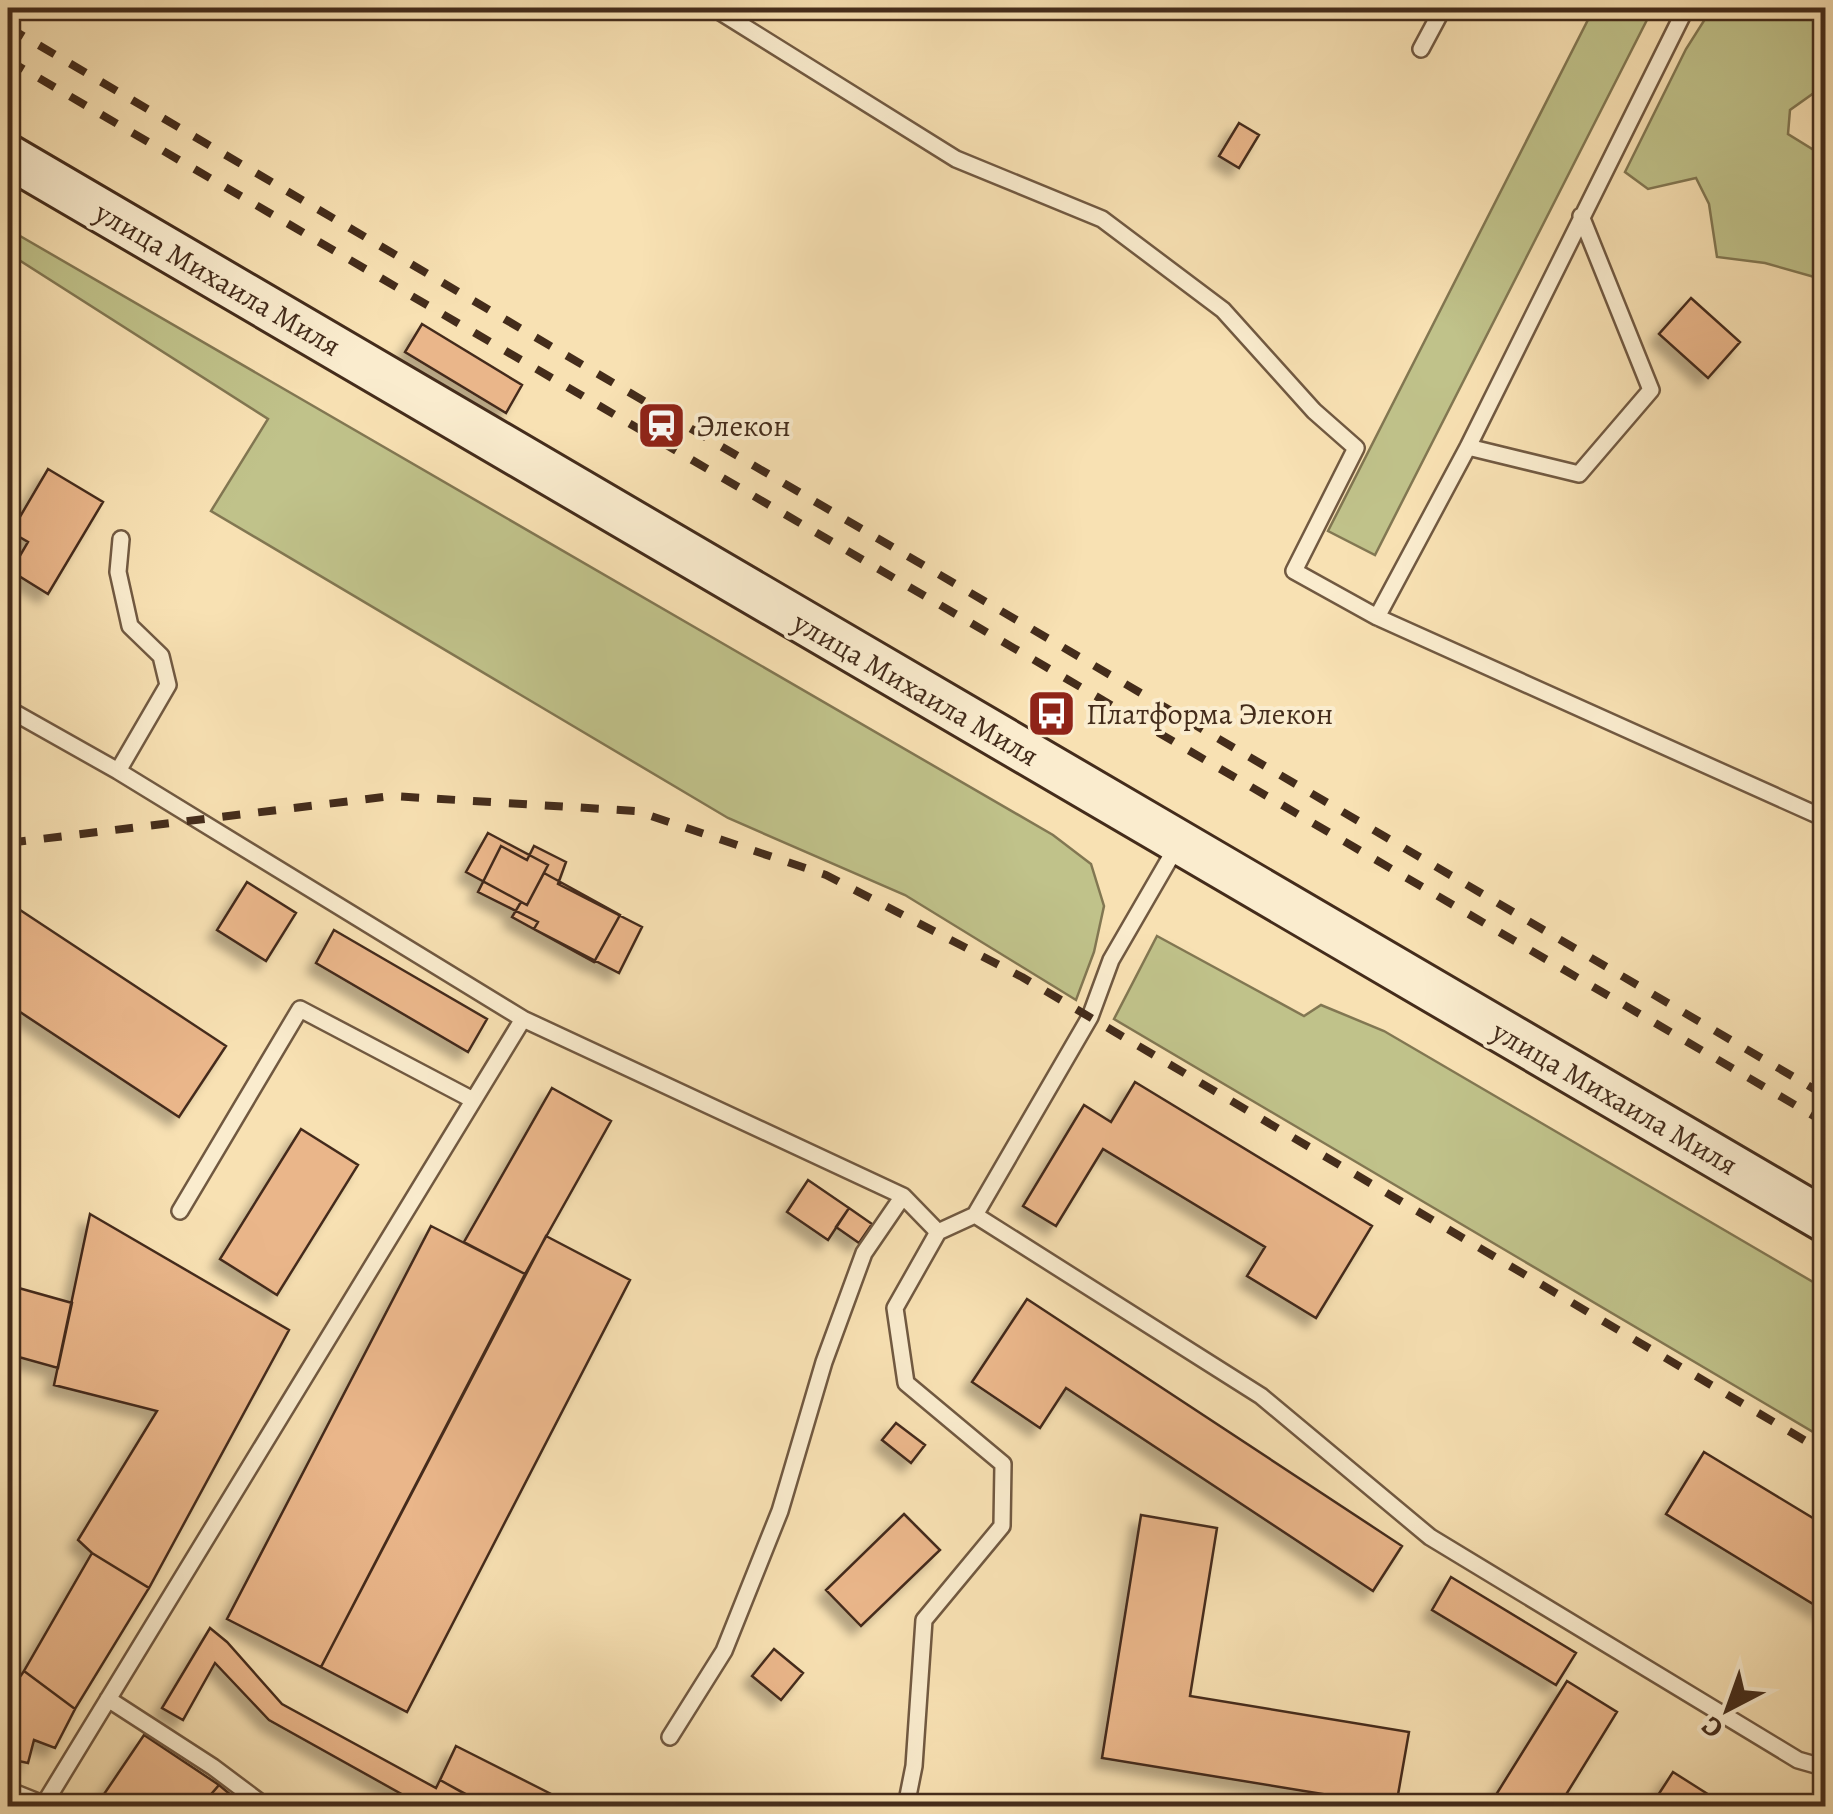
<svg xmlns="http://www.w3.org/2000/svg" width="1833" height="1814" viewBox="0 0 1833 1814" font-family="Alegreya,serif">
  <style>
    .green { fill: #c0c28a; stroke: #827752; stroke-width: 2.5 }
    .building { fill: #eab68a; stroke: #442c1b; stroke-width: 2.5; filter: url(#shadow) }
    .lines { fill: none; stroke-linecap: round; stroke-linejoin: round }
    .service-casing { stroke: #715941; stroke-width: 20 }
    .secondary-casing { stroke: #442c1b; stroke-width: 48 }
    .service { stroke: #faecce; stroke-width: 15 }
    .secondary { stroke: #faecce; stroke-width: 42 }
    .rail { stroke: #442c1b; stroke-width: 8; stroke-dasharray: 18 18; stroke-linecap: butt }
    .labels { text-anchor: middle; stroke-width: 8; stroke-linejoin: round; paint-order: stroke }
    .street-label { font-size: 30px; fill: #442c1b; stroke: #faecce }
    .poi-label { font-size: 30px; fill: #442c1b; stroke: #faecce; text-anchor: start }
  </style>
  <defs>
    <filter id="shadow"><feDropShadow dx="-9" dy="9" stdDeviation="5" flood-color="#0004"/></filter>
  </defs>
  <rect width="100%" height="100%" fill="#f8e1b3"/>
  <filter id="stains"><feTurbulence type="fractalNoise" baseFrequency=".002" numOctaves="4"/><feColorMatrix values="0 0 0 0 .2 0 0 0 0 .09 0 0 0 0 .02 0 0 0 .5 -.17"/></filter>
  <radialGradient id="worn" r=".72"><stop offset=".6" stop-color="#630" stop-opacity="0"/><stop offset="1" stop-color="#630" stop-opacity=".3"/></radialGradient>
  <path class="green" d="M1594,8H1653L1375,555L1328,531Z
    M1712,8H1825V85L1790,110L1788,134L1825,157V280L1765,263L1717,257L1709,204L1696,178L1648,189L1625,172L1686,49Z
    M8,229L1053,835L1091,864L1104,906L1094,952L1076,1000L905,895L728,818L211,511L268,419L8,253Z
    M1157,936L1304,1016L1321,1005L1384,1031L1825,1289V1439L1114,1019Z"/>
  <path class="building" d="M1239,123L1259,135L1239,168L1219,156Z
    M1691,298L1740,342L1708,378L1659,334Z
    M422,324L522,385L506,413L405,352Z
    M48,469L103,502L48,594L11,571L28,542L11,532Z
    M488,833L548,865L527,905L466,872Z
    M501,846L527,860L534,846L566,862L558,884L642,927L619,973L534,929L538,922L478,892Z
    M544,873L620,915L594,962L512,917L521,902L527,905Z
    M247,882L296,913L266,961L217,930Z
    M14,906L226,1046L179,1117L8,1004V916Z
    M334,930L487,1019L468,1052L316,963Z
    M1135,1082L1372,1226L1316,1318L1247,1276L1265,1247L1103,1149L1056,1226L1023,1206L1084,1105L1111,1122Z
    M552,1088L611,1121L525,1274L464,1242Z
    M301,1129L358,1165L277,1295L220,1259Z
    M808,1180L849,1208L828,1240L787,1212Z
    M849,1208L872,1224L859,1243L836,1227Z
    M90,1214L289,1330L149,1588L92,1553L78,1540L157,1411L54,1385Z
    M431,1226L525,1274L321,1667L227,1619Z
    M546,1236L630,1280L407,1712L321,1667Z
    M8,1285L72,1303L58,1368L8,1354Z
    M1027,1299L1402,1546L1373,1591L1066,1388L1040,1428L972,1382Z
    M896,1423L925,1445L911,1463L882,1440Z
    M1704,1452L1826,1526V1612L1666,1514Z
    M904,1514L940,1550L861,1626L826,1590Z
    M1141,1515L1217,1528L1190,1696L1409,1732L1396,1806L1102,1758Z
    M92,1553L149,1588L75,1709L24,1671Z
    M1451,1577L1576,1653L1556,1685L1432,1610Z
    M210,1628L227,1642L282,1704L436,1788L440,1780L479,1802L476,1806H423L269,1720L215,1663L183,1720L162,1708Z
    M774,1649L803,1673L781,1700L752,1676Z
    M24,1671L75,1709L55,1748L34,1740L28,1763L9,1759L11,1731L8,1730V1694Z
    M1567,1681L1617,1712L1559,1806H1489Z
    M144,1735L219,1785L201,1806H153L136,1795L129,1806H96Z
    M456,1746L557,1797L552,1806H488L440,1780Z
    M1673,1772L1725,1805L1724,1806H1651Z
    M219,1785L244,1806H201Z"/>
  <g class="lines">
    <defs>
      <path id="service" d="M714,8L956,159L1102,219L1223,310L1314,411L1356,448L1294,571L1377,617L1826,819
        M1421,49L1443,8
        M1468,447L1579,474L1651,390L1581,216
        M1377,617L1468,447L1686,8
        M8,709L118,771L523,1019
        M118,771L168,685L161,656L130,626L118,572L121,539
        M180,1211L300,1009L473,1100
        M975,1215L1261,1396L1430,1537L1798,1760L1826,1768
        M108,1699L213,1767L265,1806
        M670,1737L724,1651L780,1511L824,1362L864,1253L903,1196
        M8,1790L48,1806
        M43,1806L523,1019L903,1196L938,1232
        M906,1806L914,1766L924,1620L1002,1526L1003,1464L906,1383L895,1308L938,1232L975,1215L1090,1017L1111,960L1177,846"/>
      <path id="secondary" d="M8,156L1826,1221"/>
    </defs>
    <use href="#service" class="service-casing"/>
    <use href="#secondary" class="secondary-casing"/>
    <use href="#service" class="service"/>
    <use href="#secondary" class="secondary"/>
    <path class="rail" d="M8,27L1826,1096
      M8,60L1826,1123
      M8,843L392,796L636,811L826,875L1022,977L1826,1453"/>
  </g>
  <defs>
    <symbol id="station-square" viewBox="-11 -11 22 22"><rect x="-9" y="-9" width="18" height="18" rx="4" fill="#8f2418" stroke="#faecce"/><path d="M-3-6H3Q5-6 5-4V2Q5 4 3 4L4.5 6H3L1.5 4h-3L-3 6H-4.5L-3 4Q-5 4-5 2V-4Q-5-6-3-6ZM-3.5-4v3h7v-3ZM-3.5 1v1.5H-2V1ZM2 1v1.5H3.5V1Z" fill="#fff"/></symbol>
    <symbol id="bus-square" viewBox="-11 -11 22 22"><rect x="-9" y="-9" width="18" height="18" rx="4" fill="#8f2418" stroke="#faecce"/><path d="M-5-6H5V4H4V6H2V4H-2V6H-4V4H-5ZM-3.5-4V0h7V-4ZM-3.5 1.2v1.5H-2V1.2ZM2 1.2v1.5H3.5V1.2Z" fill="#fff"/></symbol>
  </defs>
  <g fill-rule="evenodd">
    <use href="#station-square" x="634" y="398" width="55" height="55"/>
    <use href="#bus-square" x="1024" y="686" width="55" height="55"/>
  </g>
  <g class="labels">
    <g class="street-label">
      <text transform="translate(218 279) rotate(30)" y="10">улица Михаила Миля</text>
      <text transform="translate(916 689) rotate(30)" y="10">улица Михаила Миля</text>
      <text transform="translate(1615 1098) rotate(30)" y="10">улица Михаила Миля</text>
    </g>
    <g class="poi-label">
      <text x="696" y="436">Элекон</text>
      <text x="1086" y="724">Платформа Элекон</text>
    </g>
  </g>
  <rect width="1833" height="1814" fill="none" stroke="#f8e1b3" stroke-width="40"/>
  <rect x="10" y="10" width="1813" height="1794" fill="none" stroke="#442c1b" stroke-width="5"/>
  <rect x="20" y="20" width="1793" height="1774" fill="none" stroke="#442c1b" stroke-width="2.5"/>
  <g transform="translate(1728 1709) rotate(221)" stroke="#faecce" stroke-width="8" paint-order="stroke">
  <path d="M0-8L18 38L0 25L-18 38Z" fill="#442c1b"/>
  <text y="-15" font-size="28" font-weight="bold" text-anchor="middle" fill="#442c1b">С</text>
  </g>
  <rect width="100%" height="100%" filter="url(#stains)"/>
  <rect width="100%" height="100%" fill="url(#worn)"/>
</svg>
